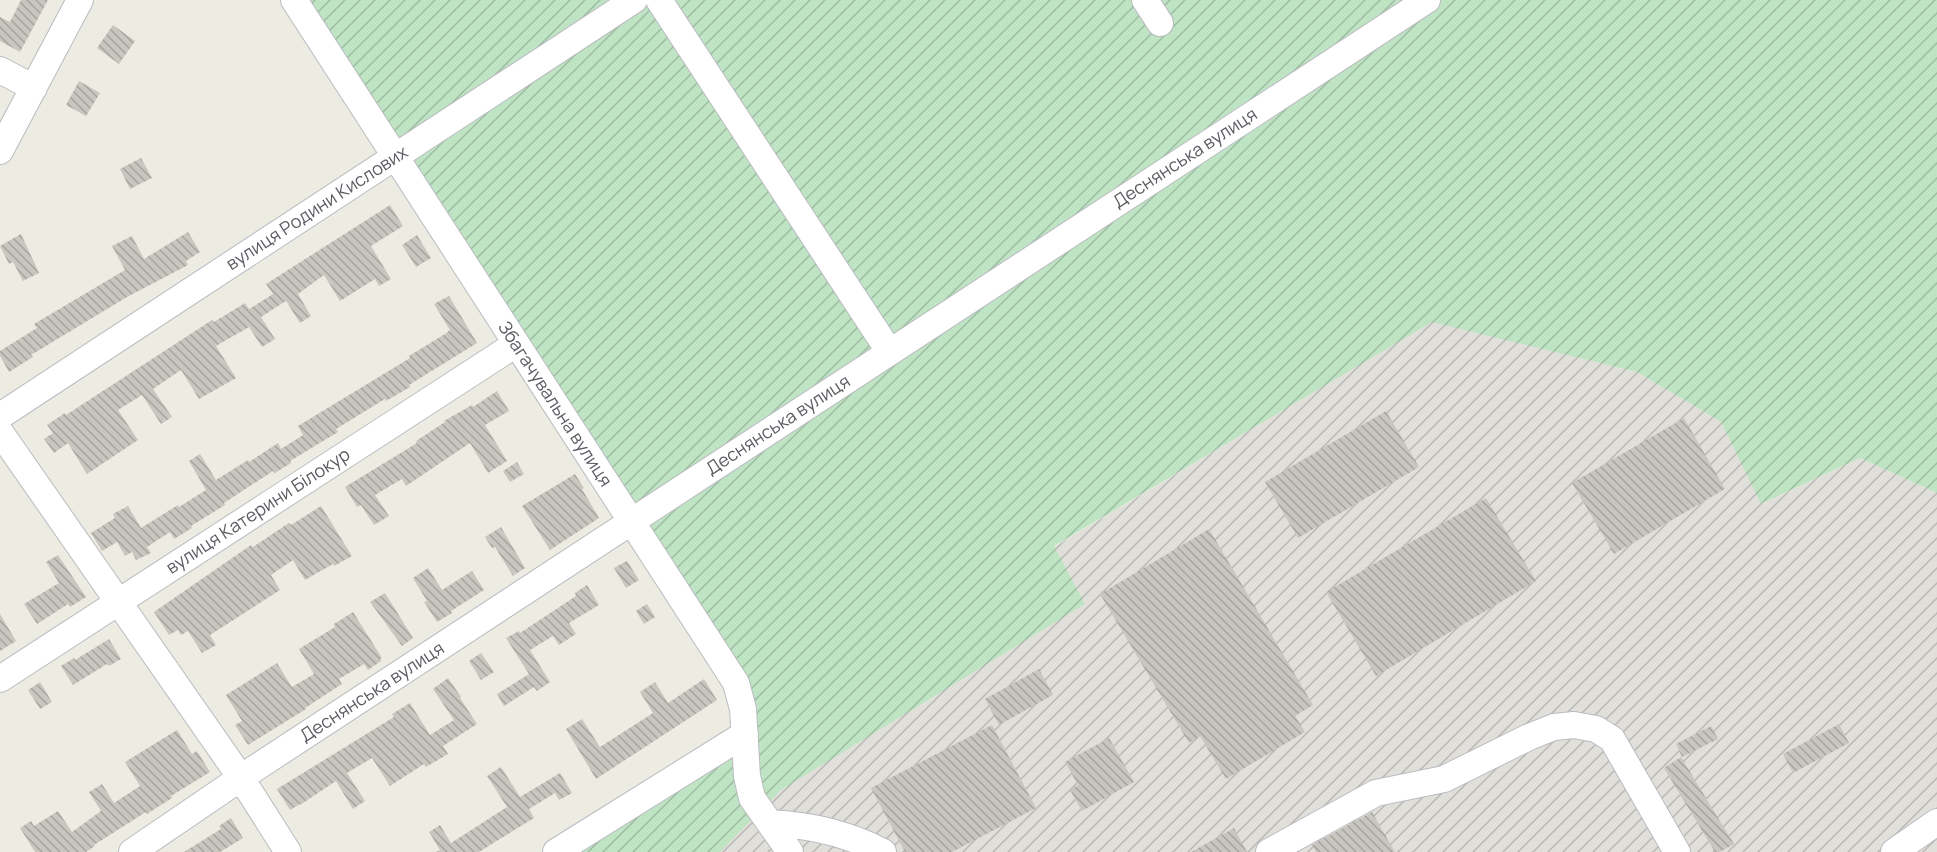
<svg xmlns="http://www.w3.org/2000/svg" width="1937" height="852" viewBox="0 0 1937 852" font-family="Manrope,sans-serif">
  <style>
    .industrial { fill: url(#industrial-furrows) }
    .garden { fill: url(#garden-furrows) }
    .building { fill: url(#building-back-hatch) }
    .lines { fill: none; stroke-linecap: round; stroke-linejoin: round }
    .minor-casing { stroke: #babbc1; stroke-width: 28 }
    .minor { stroke: #fff; stroke-width: 26 }
    .labels { text-anchor: middle; stroke-width: 4.5; stroke-linejoin: round; paint-order: stroke }
    .street-label { font-size: 18px; fill: #5b5d63; stroke: #fff }
  </style>
  <defs>
    <pattern id="industrial-furrows" width="10" height="10" patternUnits="userSpaceOnUse" patternTransform="scale(1.5)"><rect width="10" height="10" fill="#e1dfda"/><path d="M-1 1l2-2M0 10L10 0M9 11l2-2" fill="none" stroke="#b9b8b4"/></pattern>
    <pattern id="garden-furrows" width="10" height="10" patternUnits="userSpaceOnUse" patternTransform="scale(1.5)"><rect width="10" height="10" fill="#bfe4c3"/><path d="M-1 1l2-2M0 10L10 0M9 11l2-2" fill="none" stroke="#9ebca2"/></pattern>
    <pattern id="building-back-hatch" width="6" height="6" patternUnits="userSpaceOnUse" patternTransform="scale(1.5)"><rect width="6" height="6" fill="#c8c6bf"/><path d="M-1 5l2 2M0 0l6 6M5-1l2 2" fill="none" stroke="#a5a49f"/></pattern>
  </defs>
  <rect width="100%" height="100%" fill="#edece2"/>
  <path class="industrial" d="M1432,321L1637,372L1721,422L1762,504L1860,458L1937,493V852H717L772,795L1084,604L1054,547Z"/>
  <path class="garden" d="M294,0H1937V493L1860,458L1761,504L1721,422L1637,372L1432,322L1054,546L1085,604L781,790L720,852H556L744,734L743,709Z"/>
  <path class="building" d="M21,0H48L20,52L0,41V17L10,22Z
    M113,25L135,41L119,64L97,48Z
    M79,81L100,93L86,116L66,105Z
    M141,158L152,178L130,189L120,169Z
    M390,205L403,226L371,246L391,279L379,286L375,279L340,301L324,275L298,294L311,316L300,323L286,301L261,317L275,339L262,347L249,327L216,346L236,378L199,399L181,370L153,389L172,417L161,424L142,395L118,410L138,440L87,474L68,443L54,453L44,439L53,433L47,425L65,413L66,415L212,320L214,322L245,303L249,309L273,294L266,284Z
    M188,232L200,252L186,261L188,265L127,297L31,355L33,357L9,372L0,356V351L37,328L34,324L125,270L112,246L132,236L144,259Z
    M21,234L39,273L23,281L13,262L9,264L0,246Z
    M417,235L431,258L416,267L402,245Z
    M449,296L477,343L409,385L410,387L386,401L385,399L336,429L338,432L290,461L291,463L275,473L273,471L224,503L225,505L191,526L192,528L174,539L170,532L147,547L151,553L136,560L132,552L125,556L117,542L102,551L91,533L115,518L113,514L128,506L141,528L178,505L179,507L206,490L189,461L200,454L216,480L248,460L249,462L278,443L281,449L303,435L298,426L410,358L409,356L445,334L450,330L434,304Z
    M497,391L509,411L485,425L507,461L488,473L470,443L406,486L402,479L375,495L389,516L374,525L361,505L357,507L345,487L417,443L416,441L445,422L444,421L472,405L473,407Z
    M1386,411L1419,467L1298,538L1265,482Z
    M1684,418L1725,489L1614,554L1572,483Z
    M517,462L524,474L510,482L503,471Z
    M575,474L584,488L582,489L599,518L550,550L522,506Z
    M1486,498L1536,581L1376,676L1326,592Z
    M321,506L352,556L334,566L333,564L305,580L293,560L271,575L280,590L210,635L216,645L202,653L188,631L181,635L178,630L169,635L154,612L251,545L253,547L289,523L291,525Z
    M501,527L525,568L513,576L495,547L492,548L485,537Z
    M1209,529L1313,705L1295,716L1305,732L1226,779L1200,736L1189,743L1100,594Z
    M58,555L86,597L70,607L68,604L37,624L24,604L59,583L46,562Z
    M627,561L639,580L626,588L614,568Z
    M428,568L442,590L472,571L484,590L451,611L452,613L437,622L424,602L427,601L413,578Z
    M587,585L599,605L569,623L576,634L559,645L553,636L530,650L550,682L537,691L534,687L504,706L497,694L529,674L506,638L519,631L520,633L576,596L575,593Z
    M385,593L413,638L402,646L370,602Z
    M647,604L655,617L644,624L636,611Z
    M353,612L382,658L380,659L381,661L368,670L364,664L339,679L342,684L305,708L306,709L248,745L235,725L242,721L226,695L277,663L292,687L314,674L299,649L335,627L334,624Z
    M0,614L16,641L0,651Z
    M109,639L121,659L109,666L107,664L73,685L61,666L74,658L75,660Z
    M481,653L494,672L481,680L469,661Z
    M1039,669L1053,695L999,725L985,699Z
    M448,678L461,697L460,698L477,724L443,746L448,754L426,767L424,764L390,786L372,758L347,773L365,801L353,809L336,781L300,805V804L290,810L277,789L394,717L392,714L410,703L430,735L454,720L433,689Z
    M704,679L717,700L596,779L566,729L582,719L600,747L653,713L640,692L655,682L668,703Z
    M40,682L52,702L40,709L28,690Z
    M1839,724L1849,743L1793,773L1783,754Z
    M992,725L1036,808L952,852H905L871,788Z
    M1711,726L1718,739L1682,757L1676,744Z
    M177,730L192,754L197,751L210,772L171,796L172,798L147,814L146,812L94,845L95,846L86,852H35L20,828L31,821L34,826L58,811L72,832L101,811L89,792L102,784L114,803L140,786L125,762Z
    M1109,738L1134,782L1082,811L1070,790L1078,785L1065,762Z
    M1681,757L1734,844L1720,852H1715L1664,768Z
    M501,767L520,797L560,773L572,793L559,800L555,793L529,809L534,818L479,852H436L440,850L429,832L440,825L451,843L507,807L487,776Z
    M1372,812L1395,852H1316L1312,845Z
    M231,818L243,838L220,852H184L221,829L219,826Z
    M1234,828L1247,852H1191Z"/>
  <g class="lines">
    <defs>
      <path id="minor" d="M294,0L736,683L743,709L747,776L752,798L790,852
        M659,0L889,351
        M1145,0L1160,23
        M0,70L34,88
        M0,151L80,0
        M0,416L634,0
        M0,432L241,778L288,852
        M0,679L516,344
        M770,823C811,825 847,833 883,852
        M132,852L248,773L1427,0
        M556,852L745,734
        M1269,852L1376,793L1444,779L1529,737L1554,727L1574,725L1596,729L1612,739L1677,852
        M1894,852L1937,822"/>
    </defs>
    <use href="#minor" class="minor-casing"/>
    <use href="#minor" class="minor"/>
  </g>
  <g class="labels">
    <g class="street-label">
      <text transform="translate(1185 158) rotate(-33)" y="6">Деснянська вулиця</text>
      <text transform="translate(317 208) rotate(-33)" y="6">вулиця Родини Кислових</text>
      <text transform="translate(555 404) rotate(57)" y="6">Збагачувальна вулиця</text>
      <text transform="translate(778 425) rotate(-33)" y="6">Деснянська вулиця</text>
      <text transform="translate(258 511) rotate(-33)" y="6">вулиця Катерини Білокур</text>
      <text transform="translate(372 692) rotate(-33)" y="6">Деснянська вулиця</text>
    </g>
  </g>
</svg>
